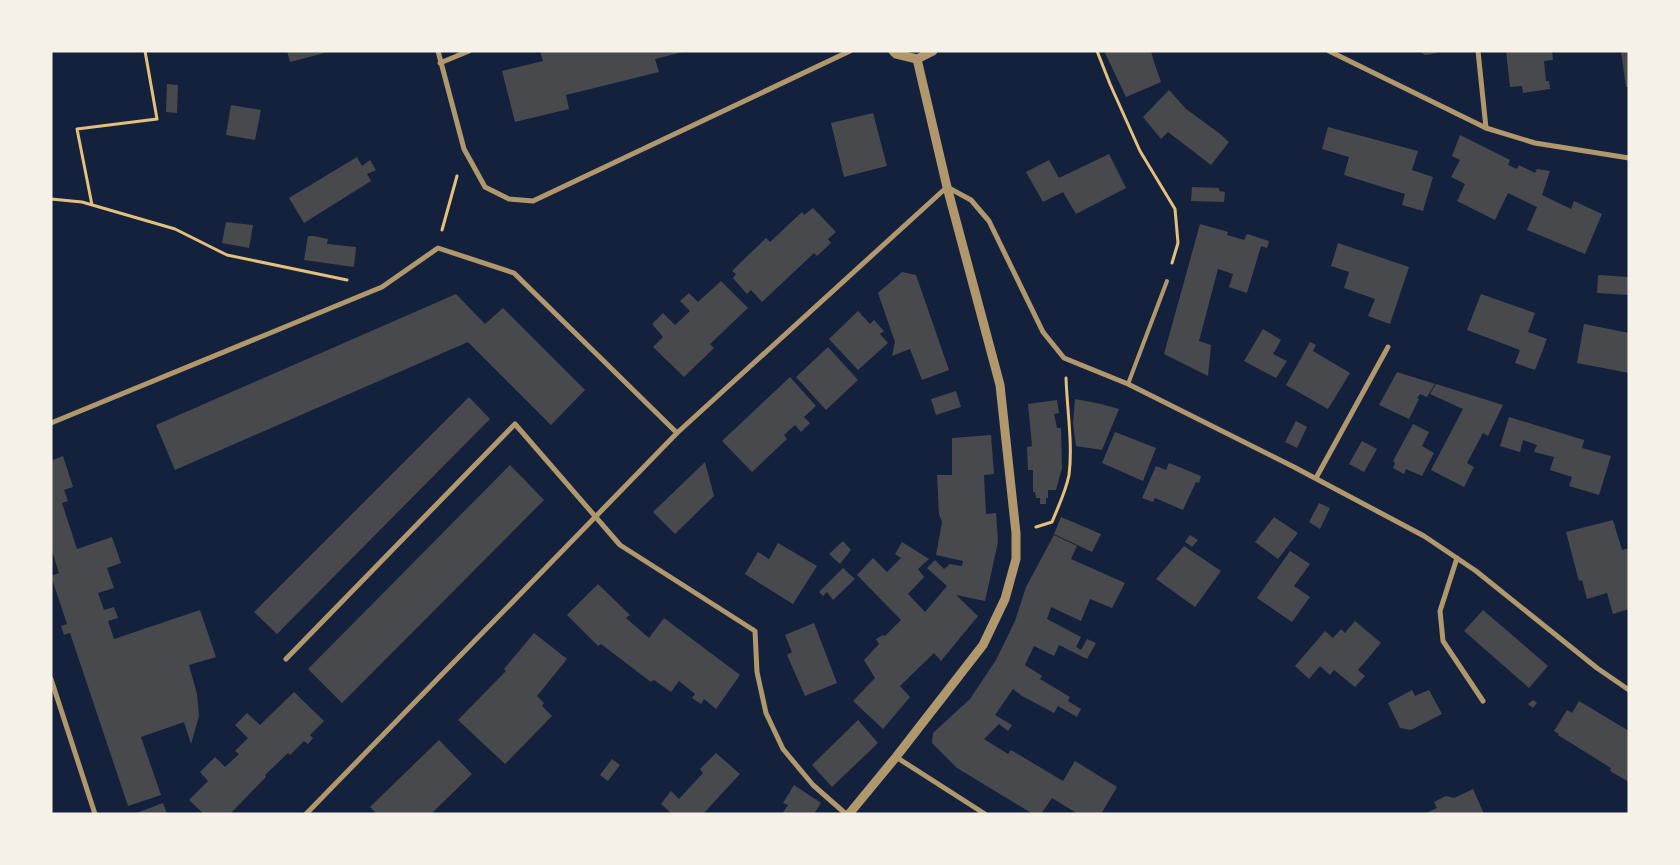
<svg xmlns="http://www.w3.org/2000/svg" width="1680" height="865" viewBox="0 0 1680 865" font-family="Rubik,sans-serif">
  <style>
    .building { fill: #48494c }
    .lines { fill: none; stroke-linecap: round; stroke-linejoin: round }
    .path { stroke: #e5c07b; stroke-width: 3 }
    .service { stroke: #b1986c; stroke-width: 4 }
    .minor { stroke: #b1986c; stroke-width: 5 }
    .tertiary { stroke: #b1986c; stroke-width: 9 }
  </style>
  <rect width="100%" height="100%" fill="#14213d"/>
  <path class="building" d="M287,51H328V52L290,62Z
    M540,51H683V52L655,59L659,72L566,95L569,109L515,122L502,71L543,61Z
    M1108,51H1151L1154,62L1161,82L1126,97L1105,53Z
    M1419,51H1437V53L1425,55Z
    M1506,51H1552L1553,60L1544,61L1546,81H1549L1550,89L1523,93L1522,86L1510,87Z
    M1621,51H1629V87H1626Z
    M167,84L178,85L177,113L166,112Z
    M1169,90L1186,109L1219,133L1229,142L1211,165L1168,132L1161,139L1143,117Z
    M231,105L261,110L255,140L226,135Z
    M873,113L887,166L844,177L831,123Z
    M1328,127L1418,151L1412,170L1433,177L1423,211L1402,205L1405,194L1344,175L1349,157L1322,149Z
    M1460,135L1510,160L1508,165L1517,169L1519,165L1535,173L1537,169L1550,171L1542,195L1571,209L1574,201L1602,214L1585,254L1527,230L1537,207L1508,193L1495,220L1457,201L1465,184L1451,177L1460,160L1452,156Z
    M1109,154L1126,188L1076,214L1063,192L1043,202L1026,172L1049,160L1059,178Z
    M357,157L362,166L370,160L376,170L367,174L371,181L304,223L289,198Z
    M1192,187L1219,188V191L1225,192L1224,202L1191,201Z
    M813,208L836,232L828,239L831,243L817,256L814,253L762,302L751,290L747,294L733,278L736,274L732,271L766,238L770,242L802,212L804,215Z
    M226,222L253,225L249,248L222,243Z
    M1200,224L1228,232L1227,235L1244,240L1247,234L1269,241L1267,248L1261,246L1247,293L1229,287L1233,274L1218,269L1199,341L1211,345L1208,376L1164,354Z
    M308,236H314L328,239L327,244L356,247L354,267L304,260Z
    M1338,243L1409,267L1390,324L1368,316L1375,299L1344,288L1349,272L1331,266Z
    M902,272L916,275L949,370L922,380L910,349L892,356L895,342L878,293Z
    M1600,275L1629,277V295L1597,293L1598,276Z
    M721,281L748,308L710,344L714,348L684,377L653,347L663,337L652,324L663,313L675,325L690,311L680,301L689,293L698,302Z
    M456,294L485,324L503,308L585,390L551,425L468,342L175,470L156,425Z
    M1481,294L1535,313L1528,332L1547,339L1535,370L1515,363L1520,350L1467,330Z
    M858,311L870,324L874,320L884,331L880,334L888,343L858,370L829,339Z
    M1584,324L1629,333V373L1577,363Z
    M1263,329L1281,340L1273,354L1287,361L1276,378L1244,361Z
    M1310,342L1316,345L1313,351L1350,373L1328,409L1286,385Z
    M828,347L858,380L826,410L796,377Z
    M1397,372L1435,384L1427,397L1420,394L1417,398L1419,399L1409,419L1379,405Z
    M790,377L816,406L804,417L810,423L801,432L795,425L784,435L787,439L752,472L722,441Z
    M1436,384L1503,405L1488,436L1483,433L1467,463L1474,467L1464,487L1431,470L1463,409L1430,394Z
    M956,391L961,407L936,415L931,399Z
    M469,397L490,419L277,634L254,612Z
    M1075,399L1101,404L1119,409L1102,450L1076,446L1073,423Z
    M1057,400L1059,413L1054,414L1057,428H1061L1062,468L1056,490H1048V498H1046V504H1040V498H1036L1035,492H1033V470H1028L1027,447L1032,446L1028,404Z
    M1509,417L1584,440L1582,448L1611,456L1599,495L1569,486L1572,477L1550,470L1554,457L1534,452L1537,445L1523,440L1520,452L1500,446Z
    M1296,421L1307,427L1297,448L1285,442Z
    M1413,424L1429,432L1422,446L1434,453L1422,476L1406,469L1404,474L1393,468L1395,463L1393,461Z
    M1115,432L1156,448L1143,481L1102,463Z
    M991,435L994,474L984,475L986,514L996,513L998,542L985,601L956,595L978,616L941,661L934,653L900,686L910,697L883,729L853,701L875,678L864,660L879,644L876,639L883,635L885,636L901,620L857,575L873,558L887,572L901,558L895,554L902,542L929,559L918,569L924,577L908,594L925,612L947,586L927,568L935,560L944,569L950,564L962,566L963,561L936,555L942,522L939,514L937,475H952V438Z
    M1362,441L1377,449L1364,472L1349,464Z
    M51,455L53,460L63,456L73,487L64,490L68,501L62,503L77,549L112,537L121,563L107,568L114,588L98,593L104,610L114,607L118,618L108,621L114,639L200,610L216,657L189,665L197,694L199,716L191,744L184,722L141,737L161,795L128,806L70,633L64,635L61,626L67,624L51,576L59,573L51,548Z
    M705,462L714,496L675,534L653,512Z
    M1169,463L1201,476L1199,483L1196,482L1183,510L1155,498L1153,502L1142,498L1156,466L1166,470Z
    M510,465L544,500L342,703L308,669Z
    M1319,503L1330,508L1320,529L1309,522Z
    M1061,517L1101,534L1092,552L1054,534Z
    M1274,517L1298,533L1278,559L1255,542Z
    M1613,520L1622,550L1629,548V609L1613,614L1607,593L1587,599L1582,580L1579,581L1566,532Z
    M1054,535L1077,546L1071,559L1125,583L1112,608L1090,599L1081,621L1051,607L1047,619L1081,637L1076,647L1081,650L1087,639L1096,643L1087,659L1059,645L1054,656L1034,646L1025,665L1042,676L1040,679L1070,697L1068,701L1081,709L1077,717L1058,706L1054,713L1022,696L1013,689L995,715L1012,725L1008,731L999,724L984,739L1008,754L1011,750L1063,781L1075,761L1117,787L1101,814H1078L1052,798L1041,814H1033L957,768L932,743L933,733L970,699L996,660L1015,621L1026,587Z
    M1190,535L1198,540L1192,547L1185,542Z
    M843,541L851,550L840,564L829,554Z
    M778,543L817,566L793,604L745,574L758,552L769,559Z
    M1184,546L1221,571L1195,607L1156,579Z
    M1290,551L1310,564L1294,586L1310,597L1292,622L1257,598Z
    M843,568L855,579L833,600L827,592L823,596L819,592Z
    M598,584L630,615L626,618L649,638L664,618L740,675L716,709L704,699L701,704L692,698L695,694L679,681L671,692L654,680L651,682L601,644L598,646L567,615Z
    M1483,610L1548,666L1529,688L1464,631Z
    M1355,621L1381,643L1358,670L1365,676L1355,687L1334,670L1330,675L1320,666L1309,679L1295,666L1325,631L1333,638L1341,629L1345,633Z
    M814,623L837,683L805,696L787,655L792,652L785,635Z
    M534,633L567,659L537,696L544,703L542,706L552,716L505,764L458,720L506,671L504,669Z
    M1412,690L1415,696L1429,690L1442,714L1411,730L1400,728L1388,703Z
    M294,692L324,721L310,735L313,738L308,744L304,741L290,755L288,753L265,775L266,777L230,814H204L189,800L208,781L200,772L215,757L225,767L239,754L235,751L248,738L235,725L247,713L260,725Z
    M1533,700L1537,703L1533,708L1528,704Z
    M1579,701L1629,731V782L1610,771L1611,768L1558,735L1559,734L1554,731L1567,710L1572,713Z
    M858,720L878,743L832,787L812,765Z
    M439,740L472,774L431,814H377L370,807Z
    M716,753L740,774L703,814H672L661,804L671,791L679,799L703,773L700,769Z
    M612,759L620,765L608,781L600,775Z
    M794,785L821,803L814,814H782L788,805L783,803Z
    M1473,789L1484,814H1424L1437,808L1434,802L1446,796L1454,798Z
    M163,803L167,814H134Z"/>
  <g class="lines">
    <path class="path" d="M1097,51L1110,84L1140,151L1175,209L1178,243L1172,263
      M51,199L82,202L175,229L227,255L347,280
      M92,205L77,129L157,119L145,51
      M442,230L457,176
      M1036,527L1052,522C1058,507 1066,491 1069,475C1073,445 1067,409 1066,378"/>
    <path class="service" d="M1128,384L1167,281"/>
    <path class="minor" d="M438,51L464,149L485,187L509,199L533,201L850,51
      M1329,51L1486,128L1535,143L1629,158
      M1478,51L1486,128
      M440,63L469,51
      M51,423L382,287L438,248L514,273L677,433
      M1316,478L1388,347
      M1457,558L1440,611L1443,641L1483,701
      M286,659L515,424L620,545L755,631L757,672L766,713L783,749L813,785L846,814
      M51,679L95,814
      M896,757L985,814
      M306,814L677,433L947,187L971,200L989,221L1043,332L1064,358L1128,384L1294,467L1424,536L1476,571L1597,668L1629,690"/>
    <path class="tertiary" d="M893,51L896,54L917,59L933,51
      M849,814L896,757L983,645L1005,599L1016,559V533L1000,385L947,187L917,59"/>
  </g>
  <rect width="1680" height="865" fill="none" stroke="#f6f1e7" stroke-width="105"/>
</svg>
